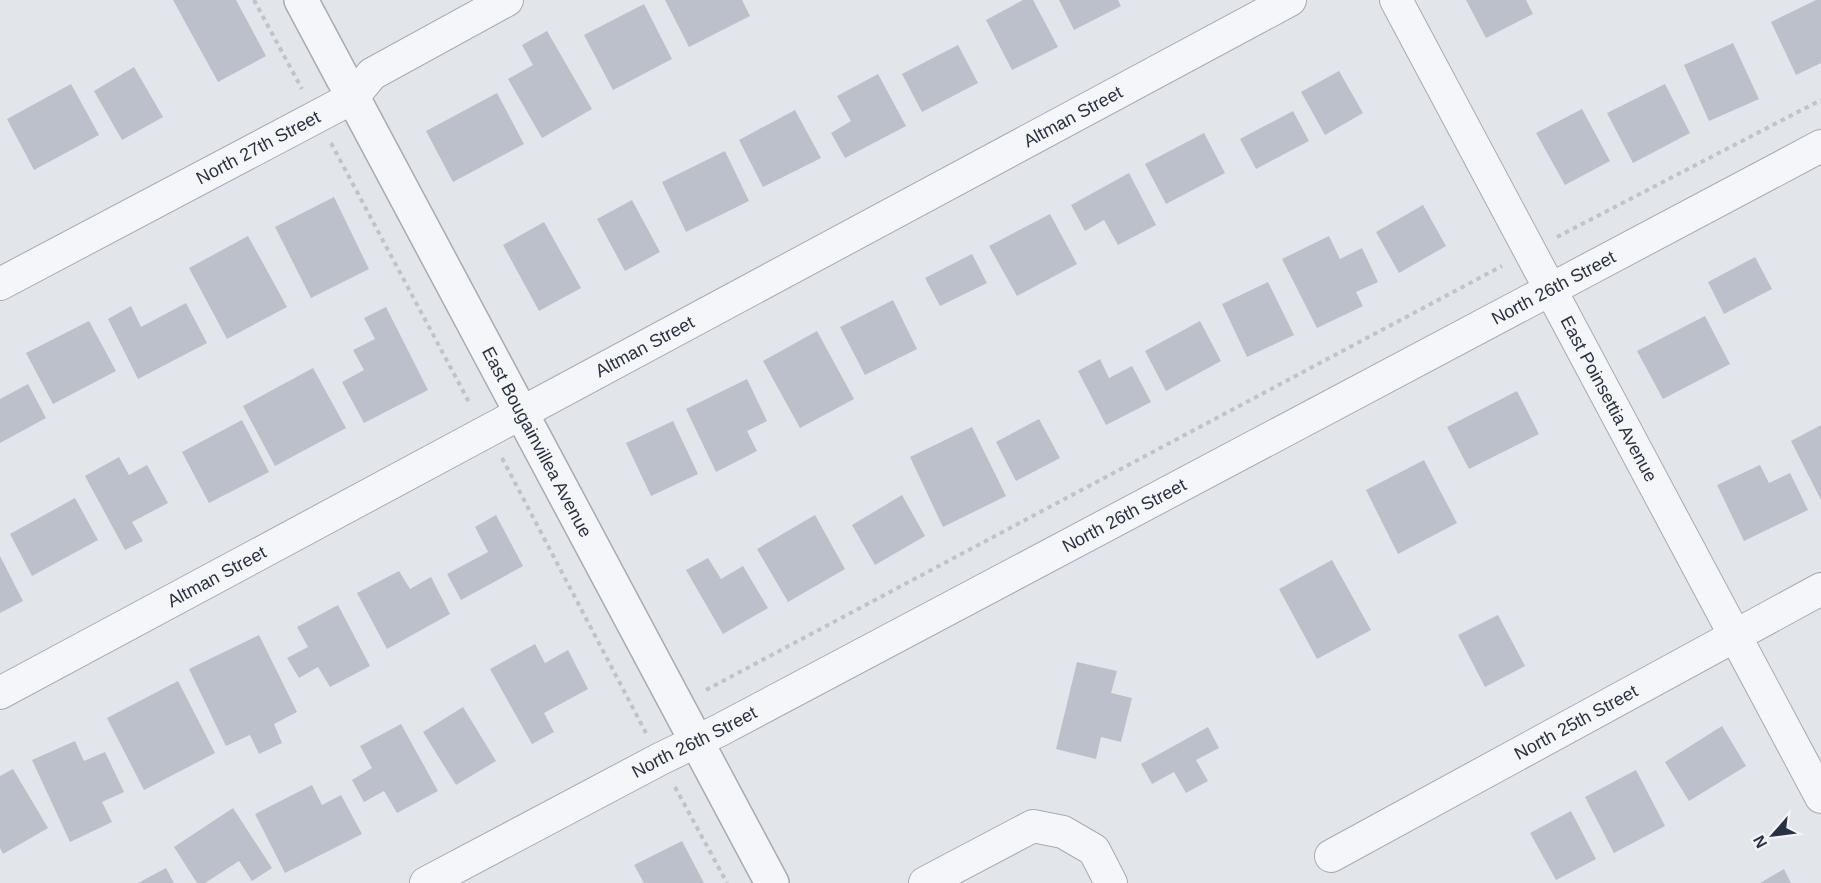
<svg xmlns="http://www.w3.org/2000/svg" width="1821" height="883" viewBox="0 0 1821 883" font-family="Helvetica,sans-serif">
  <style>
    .building { fill: #bcc0ca }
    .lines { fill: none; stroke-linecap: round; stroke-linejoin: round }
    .minor-casing { stroke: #a7abb4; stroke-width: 34 }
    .tertiary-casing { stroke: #a7abb4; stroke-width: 36 }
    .path { stroke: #c0c3c9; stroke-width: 4; stroke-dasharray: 4.5 4.5; stroke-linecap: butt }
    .minor { stroke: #f5f6f9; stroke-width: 32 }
    .tertiary { stroke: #f5f6f9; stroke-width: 33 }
    .labels { text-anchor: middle; stroke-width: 6; stroke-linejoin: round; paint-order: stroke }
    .street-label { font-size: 18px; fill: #2a3142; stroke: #f2f4f8 }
  </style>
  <rect width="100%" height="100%" fill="#e2e5ea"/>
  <path class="building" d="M173,0H236L266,56L218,82Z
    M665,0H742L750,16L689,47Z
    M1023,0H1033L1058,47L1012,70L986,20Z
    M1059,0H1118L1121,6L1074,30Z
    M1466,0H1526L1533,14L1486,38Z
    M1816,0H1821V63L1796,75L1771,22Z
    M644,4L672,59L613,90L584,35Z
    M547,31L592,109L542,138L508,79L533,65L522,45Z
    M1733,43L1759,99L1709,121L1684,65Z
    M958,45L978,83L922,112L902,74Z
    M134,67L163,117L122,140L94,91Z
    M1339,71L1363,113L1325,135L1301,92Z
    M878,74L906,126L845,158L831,133L851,121L837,96Z
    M71,84L99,135L34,170L7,119Z
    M1665,84L1690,133L1633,163L1607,113Z
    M497,93L524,144L453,182L426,131Z
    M1582,109L1610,161L1565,185L1536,133Z
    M795,110L821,158L763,187L739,140Z
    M1293,111L1309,141L1256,169L1240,139Z
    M1204,133L1225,173L1166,204L1145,164Z
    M725,151L749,201L686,232L662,182Z
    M1129,173L1156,225L1118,245L1104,220L1085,231L1071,205Z
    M334,197L369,269L311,298L275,227Z
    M632,200L660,252L625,271L597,219Z
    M1423,205L1446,246L1399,273L1376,232Z
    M1050,214L1077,264L1017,296L989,246Z
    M544,222L581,288L539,311L503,245Z
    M248,236L287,307L227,339L189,268Z
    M1329,236L1340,259L1362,248L1378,282L1356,292L1363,306L1317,328L1282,259Z
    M972,254L987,283L940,306L925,278Z
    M1755,257L1772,289L1724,314L1708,282Z
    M1268,282L1294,335L1247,357L1222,304Z
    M893,300L917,349L865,375L840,327Z
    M186,303L207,343L138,379L108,319L131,306L141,327Z
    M386,307L428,390L364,423L342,382L364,370L353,350L375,339L364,318Z
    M1705,316L1730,364L1663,399L1637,351Z
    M89,321L116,371L53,404L26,353Z
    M1200,321L1221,361L1166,391L1145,351Z
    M817,331L854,399L800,428L763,361Z
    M1100,359L1109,378L1132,366L1151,402L1106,425L1078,371Z
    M313,368L346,428L275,466L243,406Z
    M747,379L767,421L747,431L757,451L716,472L686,409Z
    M28,384L46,418L0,443V399Z
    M1517,391L1539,434L1469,469L1447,427Z
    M1039,419L1060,458L1016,481L996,442Z
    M242,420L269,472L209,503L182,452Z
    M673,421L698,474L651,496L626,443Z
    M1821,425V500L1791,441Z
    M972,427L1006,496L943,527L910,457Z
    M119,457L129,475L147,465L168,503L132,522L143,541L125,550L85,476Z
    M1424,460L1457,523L1398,554L1366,490Z
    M1760,465L1769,483L1790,473L1808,510L1744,541L1717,485Z
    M902,495L925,536L875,565L852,525Z
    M75,498L98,540L32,576L10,534Z
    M496,515L523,566L461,600L447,574L488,552L475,527Z
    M815,515L845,569L788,602L757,549Z
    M0,556L23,601L0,613Z
    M708,558L721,579L743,566L768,608L723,634L686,570Z
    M1332,560L1371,630L1317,659L1279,589Z
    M399,571L410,589L431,577L450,614L387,649L357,593Z
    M338,605L370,666L330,687L318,667L299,678L287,658L308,647L297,627Z
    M1498,615L1525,666L1485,687L1458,635Z
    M259,635L297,712L274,724L282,743L259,754L250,735L226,746L189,669Z
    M535,644L545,663L568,650L588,689L544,713L554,732L532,744L490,669Z
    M1077,662L1117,671L1111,693L1132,698L1121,742L1101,737L1096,759L1056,749Z
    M178,681L215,753L144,790L107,718Z
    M463,707L496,761L456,785L423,732Z
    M401,724L438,791L397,813L384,791L364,802L352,780L372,768L360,746Z
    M1722,726L1746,766L1689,801L1665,762Z
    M1208,727L1219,748L1196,760L1208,781L1186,793L1174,772L1152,784L1141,764Z
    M75,741L84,761L105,752L124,792L102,802L112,822L70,842L32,760Z
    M13,769L48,828L3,854L0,848V776Z
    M1636,770L1665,826L1614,853L1585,797Z
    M312,785L322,805L341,795L362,834L285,873L255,814Z
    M233,808L272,868L252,881L239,861L205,883H197L174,847Z
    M1571,811L1596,859L1556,880L1530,833Z
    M682,841L704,883H644L634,865Z
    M166,868L174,883H138Z
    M1784,869L1791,883H1760Z"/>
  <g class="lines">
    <defs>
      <g id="minor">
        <path id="s1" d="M1396,0L1821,797"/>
        <path id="s2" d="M0,284L352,98L372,74L507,0"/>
        <path id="s3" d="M0,693L1290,0"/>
        <path id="s4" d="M1331,856L1821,589"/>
        <path id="s5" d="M426,883L660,759L720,730L1821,146"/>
        <path d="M925,883L1033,826L1063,832L1094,850L1111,883"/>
      </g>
      <g id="tertiary">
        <path id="s6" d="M301,0L772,883"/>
      </g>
    </defs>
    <use href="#minor" class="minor-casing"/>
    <use href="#tertiary" class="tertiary-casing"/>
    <path class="path" d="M254,0L302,89
      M331,143L470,404
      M1557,237L1821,100
      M502,458L646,733
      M706,690L1502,266
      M675,787L727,883"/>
    <use href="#minor" class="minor"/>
    <use href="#tertiary" class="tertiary"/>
  </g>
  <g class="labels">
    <g class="street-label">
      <text dy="6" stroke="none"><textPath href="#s3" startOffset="1218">Altman Street</textPath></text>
      <text dy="6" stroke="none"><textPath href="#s2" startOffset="292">North 27th Street</textPath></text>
      <text dy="6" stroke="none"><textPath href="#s5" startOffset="1275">North 26th Street</textPath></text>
      <text dy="6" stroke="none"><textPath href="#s3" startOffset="732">Altman Street</textPath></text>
      <text dy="6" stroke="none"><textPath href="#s1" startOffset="452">East Poinsettia Avenue</textPath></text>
      <text dy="6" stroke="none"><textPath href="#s6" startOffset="501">East Bougainvillea Avenue</textPath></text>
      <text dy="6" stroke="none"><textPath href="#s5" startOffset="789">North 26th Street</textPath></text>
      <text dy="6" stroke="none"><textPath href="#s3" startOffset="246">Altman Street</textPath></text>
      <text dy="6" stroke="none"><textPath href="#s4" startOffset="279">North 25th Street</textPath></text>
      <text dy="6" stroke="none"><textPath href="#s5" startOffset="303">North 26th Street</textPath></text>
    </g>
  </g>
  <g transform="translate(1773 835) rotate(242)" stroke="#f2f4f8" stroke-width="4.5" paint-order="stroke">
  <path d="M0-4.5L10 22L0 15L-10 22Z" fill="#2a3142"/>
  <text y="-9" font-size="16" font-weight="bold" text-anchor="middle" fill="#2a3142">N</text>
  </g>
</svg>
